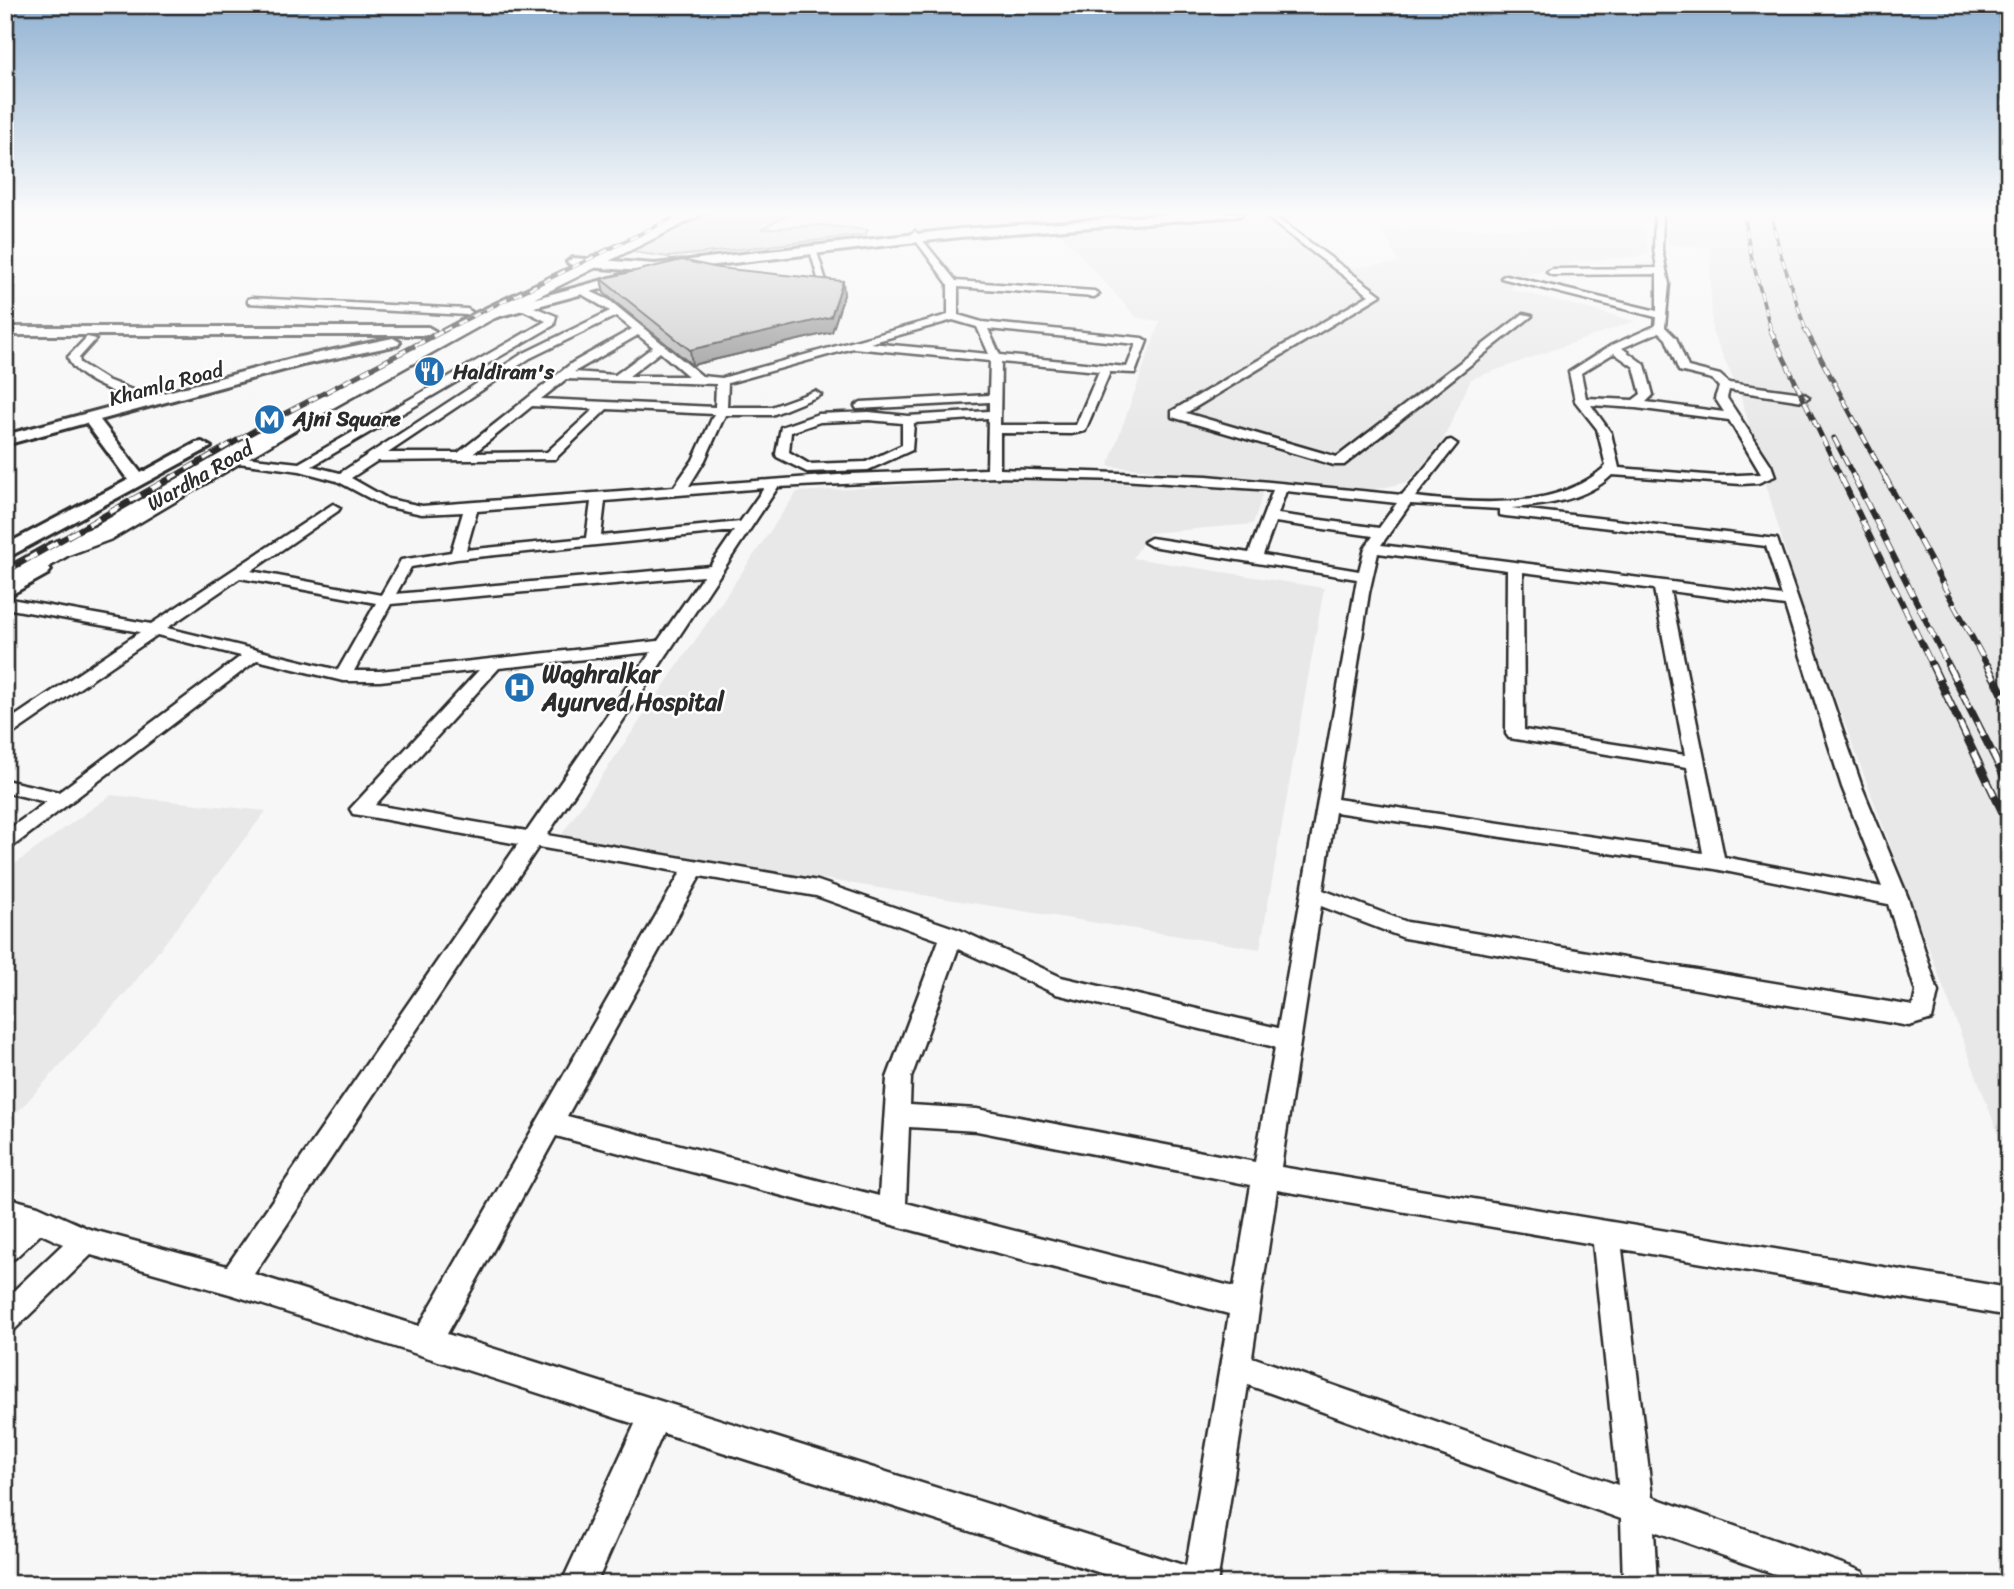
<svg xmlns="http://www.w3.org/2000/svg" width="2014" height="1589" viewBox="0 0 2014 1589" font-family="Sriracha,sans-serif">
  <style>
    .built { fill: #e8e8e8 }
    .green { fill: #d9d9d9; stroke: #828282; stroke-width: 2 }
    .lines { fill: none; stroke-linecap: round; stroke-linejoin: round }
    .street-casing { stroke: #2b2b2b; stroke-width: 5 }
    .secondary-casing { stroke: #2b2b2b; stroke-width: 6 }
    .highway-casing { stroke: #2b2b2b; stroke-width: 5 }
    .street { fill: #fff; fill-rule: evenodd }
    .secondary { fill: #fff; fill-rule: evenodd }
    .highway { fill: #fff; fill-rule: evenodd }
    .rail-far3-casing { stroke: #2b2b2b; stroke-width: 3.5 }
    .rail-far2-casing { stroke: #2b2b2b; stroke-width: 5 }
    .rail-far1-casing { stroke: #2b2b2b; stroke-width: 6 }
    .rail-casing { stroke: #2b2b2b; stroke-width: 8 }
    .rail-far3 { stroke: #fff; stroke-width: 2.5; stroke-dasharray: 8; stroke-linecap: butt }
    .rail-far2 { stroke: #fff; stroke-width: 3.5; stroke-dasharray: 10; stroke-linecap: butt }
    .rail-far1 { stroke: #fff; stroke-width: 4.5; stroke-dasharray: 12; stroke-linecap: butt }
    .rail { stroke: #fff; stroke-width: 5; stroke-dasharray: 16; stroke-linecap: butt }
    .wall { fill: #a9a9a9; stroke: #2b2b2b; stroke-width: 2 }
    .shaded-wall { fill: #898989; stroke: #2b2b2b; stroke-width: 2 }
    .building { fill: #c4c4c4; stroke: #2b2b2b; stroke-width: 2 }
    .labels { text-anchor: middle; stroke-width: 5; stroke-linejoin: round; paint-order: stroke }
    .far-poi-label { font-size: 21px; font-weight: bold; fill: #2b2b2b; stroke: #fff; text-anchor: start }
    .far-street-label { font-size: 21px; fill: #2b2b2b; stroke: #fff }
    .poi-label { font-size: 24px; font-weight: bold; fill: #2b2b2b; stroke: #fff; text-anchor: start }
  </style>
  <rect width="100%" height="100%" fill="#f7f7f7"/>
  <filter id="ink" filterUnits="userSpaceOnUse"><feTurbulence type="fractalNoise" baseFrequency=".0143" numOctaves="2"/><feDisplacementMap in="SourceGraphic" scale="14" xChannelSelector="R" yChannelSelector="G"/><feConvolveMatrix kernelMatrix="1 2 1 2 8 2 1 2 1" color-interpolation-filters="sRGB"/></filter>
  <g filter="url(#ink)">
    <path class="built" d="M1669,213H2009V1163L1803,612L1740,394L1712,332L1710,248L1668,243Z
      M1262,217L1337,269L1399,263L1381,229L1644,228L1649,255L1572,263L1522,276L1510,289L1635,321L1471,379L1439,449L1407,482L1374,490L1108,466L1160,321L1137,318L1058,231Z
      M1013,479L1127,481L1264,490L1253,524L1149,533L1133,558L1324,588L1260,949L560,837L797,492Z
      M111,795L266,811L131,987L5,1126V871Z"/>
    <path class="green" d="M703,213H790L761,229L820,225L868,230L865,235L668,257L625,251Z"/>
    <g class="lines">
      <defs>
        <path id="street" d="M1261,213H1270L1381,295L1186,413L1337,457L1523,314L1532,316L1344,465H1334L1172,417V411L1369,295Z
          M1655,213H1663L1662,250L1669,284L1665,327L1676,338L1688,367L1720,375L1729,383L1803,393L1809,397L1803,401L1729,390L1727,398L1771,465L1775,476L1758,483L1741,484L1612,475C1586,500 1545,506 1511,508L1777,539L1862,787L1908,898L1938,992L1932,1019L1909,1026L1404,938L1321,906L1281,1167L2009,1288V1316L1622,1249L1652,1497L1851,1567L1863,1572L1868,1584H1803L1654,1531L1657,1584H1623L1621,1519L1248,1385L1217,1584H1135L663,1433L596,1584H561L635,1424L233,1295L91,1255L15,1329L5,1333V1299L63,1244L41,1234L15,1258L5,1262V1231L13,1224L5,1222V1197L38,1206L89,1229L227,1266L518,844L360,815L353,814L350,809L479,670L380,681H343L257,660L12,847L5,849V832L46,802L5,792V780L59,792L241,656L157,635L11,735L5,736V723L140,632L5,608V598L151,624L333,504L340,508L338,511L251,571L381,595L401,560L451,552L463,512L422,514L384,506L337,481L300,471L230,462L225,461V455L299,463L546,321L521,309V305H529L556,316L554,325L312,466L340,473L522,354L610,311L580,293V289L583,288L609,300L702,376L722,378L948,315V284L911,234L915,231L956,281L1094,291L1099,294L1094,297L958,287V315L982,322L1142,338L1147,341L1135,373L1110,372L1085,431L1071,434L1000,433V469L1207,476L1402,495L1447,441L1451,440L1457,444L1415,497C1477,504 1557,511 1606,466L1597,429L1575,401L1569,372L1610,346L1655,326L1656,317L1501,278L1506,275L1657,311V274L1552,275L1547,272L1552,269L1657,268L1654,250ZM616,316L632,329L572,363L458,453H388L530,358ZM953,320L977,327L989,354L870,343ZM988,329L1136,344L1127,367L1000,355ZM1659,332L1666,339L1679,371L1712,379L1719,387L1715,398L1724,412L1646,402L1653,395L1645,365L1622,348ZM638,335L653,347L615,375L574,372ZM853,348L990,361L989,395L861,402L855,406L857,409L989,402V411L908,416L869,412L818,414L781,427L776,454L777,457L807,472L868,470L912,450L914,423L988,418L987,469L851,474L689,486L705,460L725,415H772L821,395L815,391L771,407H727L728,383ZM660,352L688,376H629ZM1614,353L1634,367L1641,394L1633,400L1586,398L1581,373ZM1001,362L1099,371L1076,425H1000ZM566,379L716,384L715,407L541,399ZM1591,405L1636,408L1729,420L1761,474L1718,476L1619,468L1611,433ZM532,406L594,409L547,452L474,453ZM607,409L714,414L693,460L674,487L422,506L388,499L351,478L377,461L555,459ZM869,420L902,423V445L866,462L809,464L789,452L791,432L820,422ZM995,477L1122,480L1273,490L1249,553L1151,538L1144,542L1151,546L1357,579L1278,1028L1061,977L960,930L818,881L547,835L778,487ZM764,488L740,522L601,536L605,501ZM1286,491L1397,503L1379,528L1278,514ZM591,502L586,538L466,550L477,511ZM1410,504L1500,509V515L1505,516L1766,546L1782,596L1381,545ZM1275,522L1373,536L1365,548L1359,571L1263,555ZM734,531L710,566L396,594L411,567L457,559ZM1378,553L1507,570L1506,734L1509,738L1687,767L1703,853L1337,799L1369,593ZM1523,572L1654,589L1685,755L1524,730ZM703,576L658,641L380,671H354L391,604ZM240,578L376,603L338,670L167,628ZM1670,591L1785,606L1842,787L1882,887L1724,857ZM651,652L527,831L375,805L499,668ZM1335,812L1715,869L1888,904L1916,992L1913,1006L1407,922L1323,890ZM538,847L681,872L419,1326L254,1274ZM700,876L816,896L939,940L887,1078L879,1196L567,1116ZM958,949L1056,994L1275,1047L1255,1162L977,1109L910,1105L911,1078ZM909,1127L977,1131L1251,1185L1234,1287L906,1203ZM556,1136L1229,1314L1186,1566L447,1334ZM1277,1190L1593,1244L1618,1485L1252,1357Z
          M810,250L817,252L827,284L819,282Z
          M252,298L467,309L472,312L467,315L248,303V299Z
          M87,337L96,339L79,358L80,363L107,380L155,399V405H147C126,396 73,380 68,357Z"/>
        <path id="secondary" d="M1192,213H1244L1238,216L960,237L655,272L573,266L567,262L573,258L655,264L960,229Z
          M637,271L643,275L642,278L482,321L475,317L477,314Z
          M5,327H428L435,331L428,335H5Z
          M393,338L400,342L398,345L302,365L100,420L141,473L196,443L202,442L211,447L5,559V545L128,480L86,423L5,445V435L295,358Z
          M41,564L48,566L51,570L48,574L5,598V583Z"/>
        <path id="highway" d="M685,213H705L489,321L331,409L112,539L69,555L15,587L5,589V569L51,543L94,527L315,399L475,313Z"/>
      </defs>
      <use href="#street" class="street-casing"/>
      <use href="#secondary" class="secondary-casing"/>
      <use href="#highway" class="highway-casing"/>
      <use href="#street" class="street"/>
      <use href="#secondary" class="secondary"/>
      <use href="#highway" class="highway"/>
      <defs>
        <path id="rail-far3" d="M1744,213L1750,251L1771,331
          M1771,213L1779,249L1806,331
          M443,331L683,213"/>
        <path id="rail-far2" d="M1770,329L1842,479
          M1805,329L1886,479
          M1834,438L1855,479
          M169,479L274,419L447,329"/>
        <path id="rail-far1" d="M1841,477L1933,667
          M1854,477L1949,667
          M1885,477L1988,667
          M5,572L172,477"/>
        <path id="rail" d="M1932,665L2009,826
          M1948,665L2009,786
          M1987,665L2009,705"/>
      </defs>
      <use href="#rail-far3" class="rail-far3-casing"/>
      <use href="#rail-far2" class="rail-far2-casing"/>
      <use href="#rail-far1" class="rail-far1-casing"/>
      <use href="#rail" class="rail-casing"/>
      <use href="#rail-far3" class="rail-far3"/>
      <use href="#rail-far2" class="rail-far2"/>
      <use href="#rail-far1" class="rail-far1"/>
      <use href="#rail" class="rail"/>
    </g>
    <path class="wall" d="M718,268L844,295L832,332L692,365L604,293L601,279Z"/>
    <path class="shaded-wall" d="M843,281L844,295L832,332L692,365L690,350Z"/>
    <path class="building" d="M682,260L718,268L843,281L831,317L690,350L601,279Z"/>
  </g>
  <linearGradient id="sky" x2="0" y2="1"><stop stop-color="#91b2d2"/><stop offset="0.49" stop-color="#fbfbfb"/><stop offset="1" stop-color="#fbfbfb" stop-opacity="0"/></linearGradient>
  <rect width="2014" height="435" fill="url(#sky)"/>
  <defs>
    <symbol id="restaurant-disc" viewBox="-11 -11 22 22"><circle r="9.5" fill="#1f6fb2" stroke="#fff"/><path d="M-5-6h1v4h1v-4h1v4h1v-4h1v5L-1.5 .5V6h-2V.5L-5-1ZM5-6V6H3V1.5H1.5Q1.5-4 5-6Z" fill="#fff"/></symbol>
    <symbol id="metro-disc" viewBox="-11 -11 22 22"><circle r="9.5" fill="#1f6fb2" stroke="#fff"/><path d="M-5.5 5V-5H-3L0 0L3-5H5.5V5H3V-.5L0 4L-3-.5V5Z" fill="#fff"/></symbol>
    <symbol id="hospital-disc" viewBox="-11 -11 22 22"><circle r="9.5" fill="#1f6fb2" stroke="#fff"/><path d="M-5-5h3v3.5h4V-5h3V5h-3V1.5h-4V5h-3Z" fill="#fff"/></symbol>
  </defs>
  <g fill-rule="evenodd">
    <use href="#restaurant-disc" x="412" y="354" width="35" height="35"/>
    <use href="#metro-disc" x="252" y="402" width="35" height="35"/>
    <use href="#hospital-disc" x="502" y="670" width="35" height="35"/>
  </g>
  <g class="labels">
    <g class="far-poi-label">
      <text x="453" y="379">Haldiram's</text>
      <text x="293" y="426">Ajni Square</text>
    </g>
    <g class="far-street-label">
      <text transform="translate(166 384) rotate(-15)" y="7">Khamla Road</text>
      <text transform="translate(200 476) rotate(-30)" y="7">Wardha Road</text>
    </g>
    <g class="poi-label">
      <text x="542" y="682">Waghralkar<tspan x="542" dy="28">Ayurved Hospital</tspan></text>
    </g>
  </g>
  <rect width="2014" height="1589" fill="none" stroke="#fff" stroke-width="28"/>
  <rect x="14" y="14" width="1986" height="1561" fill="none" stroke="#2b2b2b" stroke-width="2.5" filter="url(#ink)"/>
</svg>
